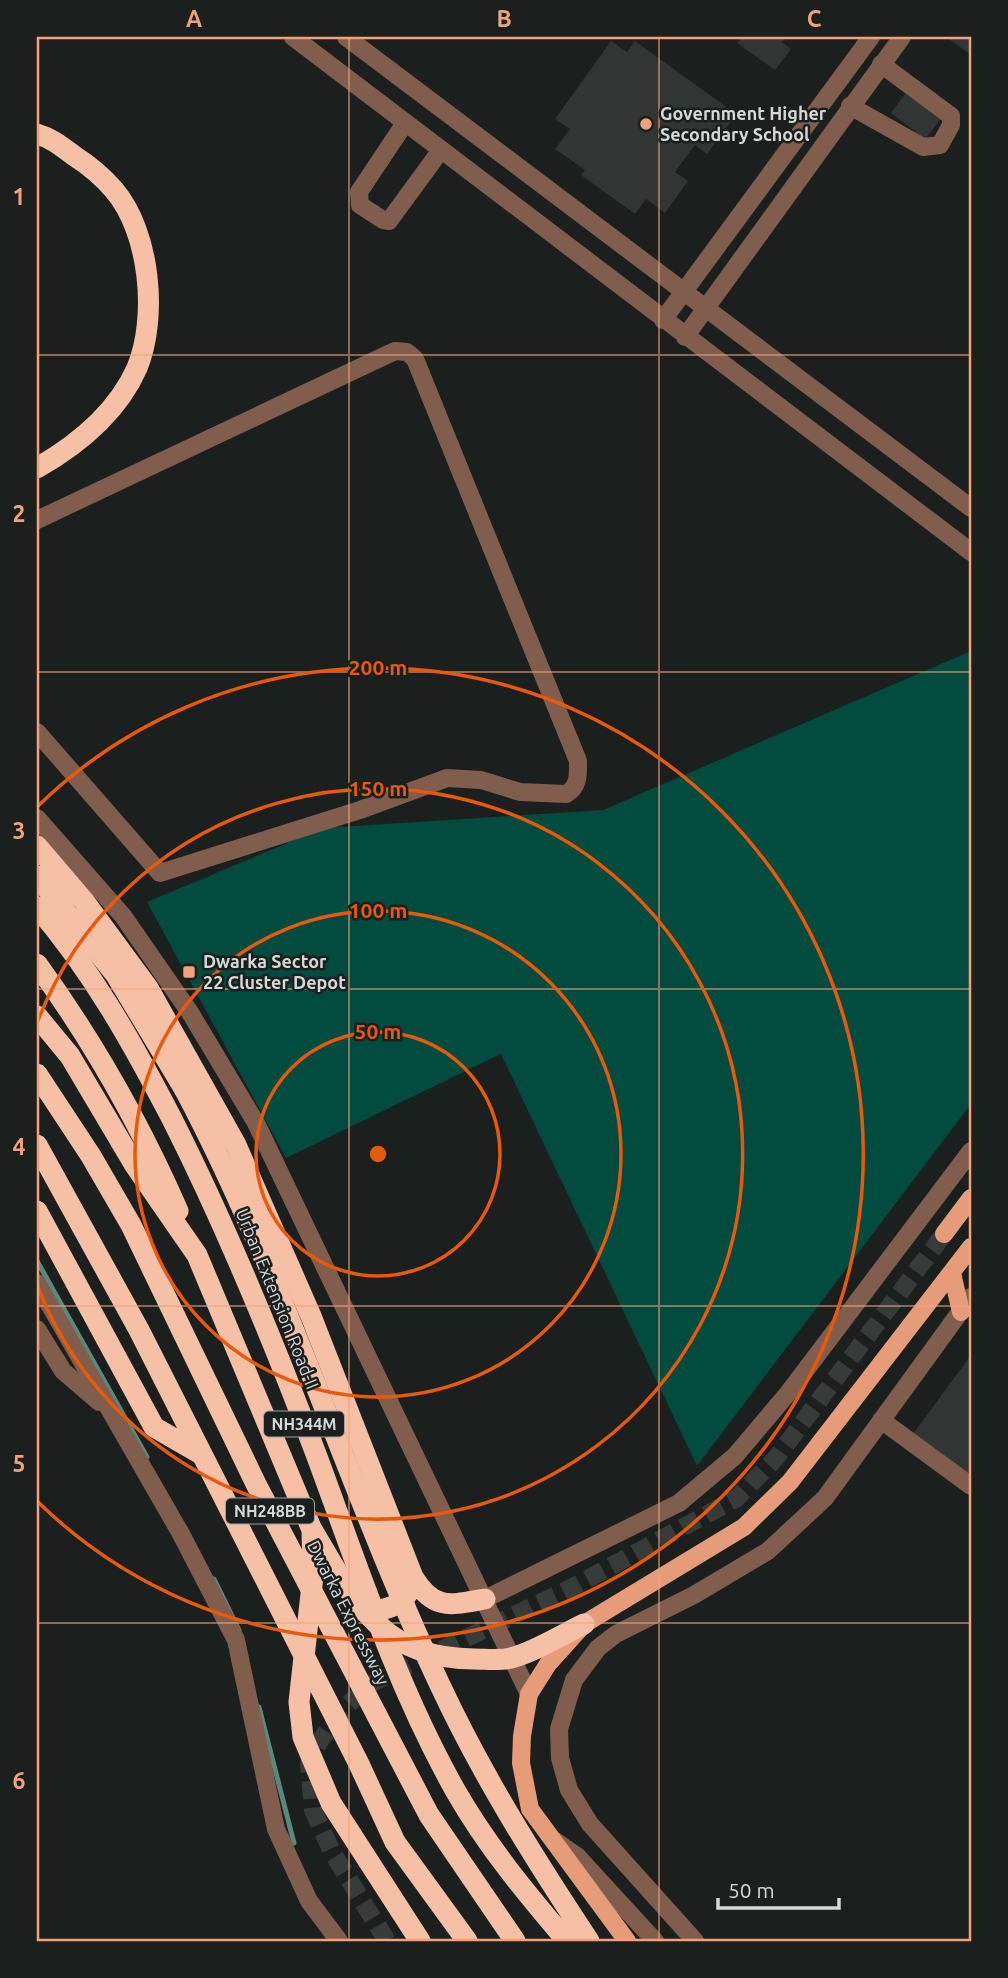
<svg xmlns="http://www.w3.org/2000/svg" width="1008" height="1978" viewBox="0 0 1008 1978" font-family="Ubuntu,sans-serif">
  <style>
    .green { fill: #014b3f }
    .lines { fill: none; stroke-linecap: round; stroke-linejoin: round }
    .stream { stroke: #59897e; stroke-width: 5 }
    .building { fill: #313534 }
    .major-tunnel { stroke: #373b39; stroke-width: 18; stroke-dasharray: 18 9; stroke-linecap: butt }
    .minor { stroke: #805d4c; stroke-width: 18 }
    .major { stroke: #e69c78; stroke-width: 18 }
    .highway { stroke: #f6c0a6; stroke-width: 21 }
    .highway-bridge { stroke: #f6c0a6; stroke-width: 21 }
    .grid { fill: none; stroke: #f1a27b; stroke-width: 2; stroke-opacity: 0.55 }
    .ring { fill: none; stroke: #e8590c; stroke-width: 3.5 }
    .poi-dot { fill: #f1a27b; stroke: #1b1f1d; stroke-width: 2.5 }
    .labels { text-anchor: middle; stroke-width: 5; stroke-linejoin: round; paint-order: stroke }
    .shield { fill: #1b1f1d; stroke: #9ea1a0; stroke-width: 2 }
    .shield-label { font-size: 16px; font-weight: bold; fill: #d6d9d8 }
    .poi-label { font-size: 18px; font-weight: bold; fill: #d6d9d8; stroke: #1b1f1d; text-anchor: start }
    .street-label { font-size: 18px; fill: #d6d9d8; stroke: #1b1f1d }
    .centre { fill: #e8590c; stroke: #1b1f1d; stroke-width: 3.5 }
    .ring-label { font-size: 21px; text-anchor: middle; font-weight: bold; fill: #e8590c; stroke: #1b1f1d; stroke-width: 5; stroke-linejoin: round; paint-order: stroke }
    .neatline { fill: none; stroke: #f1a27b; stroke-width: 2.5 }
    .grid-label { font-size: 23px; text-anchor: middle; font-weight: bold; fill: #f1a27b }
  </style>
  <rect width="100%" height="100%" fill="#1b1f1d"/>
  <path class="green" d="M971,651V1104L697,1466L501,1054L286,1158L147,902L323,828L603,810Z"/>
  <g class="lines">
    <path class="stream" d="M37,1261L147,1457
      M214,1579L239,1630
      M259,1707L294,1843"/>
  </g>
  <path class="building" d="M742,37H786L782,42L791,49L775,70L737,43Z
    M946,37H971V55Z
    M611,41L627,52L635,41L736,114L707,154L695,145L675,172L688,181L665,213L646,199L635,214L581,175L585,170L555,149L570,129L555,119Z
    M906,93L941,119L925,139L891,113Z
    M971,1355V1483L910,1438Z"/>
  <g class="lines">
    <path class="major-tunnel" d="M387,1941L332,1852L313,1810L309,1764L319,1742L342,1710L370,1684L569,1589L737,1498L776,1458L944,1234"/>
    <path class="minor" d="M293,37L971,552
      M346,37L971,508
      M850,106L923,147L940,145L951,125V116L881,64
      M405,123L359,192L360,205L383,220L389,221L441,150
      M663,320L871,37
      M685,337L902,37
      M37,520L395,351L407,352L415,359L578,761C578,775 579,787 566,794L520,792L481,780L447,778L360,810L160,873L37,732
      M37,818L123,916L191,1014L256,1123L529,1694
      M37,1283L181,1534L236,1640L276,1829L309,1901L339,1941
      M37,1329L63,1371L99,1402
      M881,1420L971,1486
      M485,1599L679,1503L735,1456L789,1392L971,1151
      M555,1841L578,1857L655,1941
      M695,1941L590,1824L569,1790L560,1758L559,1729L574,1680L598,1648L616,1634L694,1595L768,1551L825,1498L971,1297"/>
    <path class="major" d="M944,1234L971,1198
      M952,1273L961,1312
      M627,1941L530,1809L521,1763L522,1736L529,1694L548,1664L584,1624L744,1527L790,1482L971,1247"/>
    <path class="highway" d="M37,134C51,138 61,146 73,155C87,164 103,177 114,190C150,232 158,317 137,368C117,413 79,444 37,468
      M37,846L84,901L148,988L236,1145L311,1316L413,1577C434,1611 450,1605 485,1599
      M37,876L116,975L185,1090
      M37,964C93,1041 140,1124 178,1211
      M37,1016L70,1056L134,1164L197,1255L312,1530L313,1576L299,1702L303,1737L331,1803L420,1941
      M37,1211L154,1427L199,1453
      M313,1531C354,1601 382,1659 474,1659C485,1659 500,1661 511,1658C535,1652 561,1635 584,1624
      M365,1612C385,1610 404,1607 411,1586"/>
    <path class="highway-bridge" d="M37,907C93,972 133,1044 172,1119C227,1228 273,1340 316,1454C358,1567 396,1685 455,1790C487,1846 526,1893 567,1941
      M37,1074L91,1156L131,1225L256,1484L429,1815L515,1941
      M185,1090C286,1281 348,1489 440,1685C482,1775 534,1858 589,1941
      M37,1145L139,1330L359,1764L395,1842L467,1941"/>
  </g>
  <path class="grid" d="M349,37V1941M659,37V1941M37,355H971M37,672H971M37,989H971M37,1306H971M37,1623H971"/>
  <g class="ring">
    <circle cx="378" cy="1154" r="122"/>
    <circle cx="378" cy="1154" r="243"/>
    <path d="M37 1023A365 365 0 1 1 37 1285"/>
    <path d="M37 807A486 486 0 1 1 37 1501"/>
  </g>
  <g class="poi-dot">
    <circle cx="646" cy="124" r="7"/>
    <rect x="182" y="965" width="14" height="14" rx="3.5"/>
  </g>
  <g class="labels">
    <g class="shield">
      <rect x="264" y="1411.5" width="80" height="25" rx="5"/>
      <rect x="226" y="1498.5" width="88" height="25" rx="5"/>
    </g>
    <g class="shield-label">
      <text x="304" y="1430">NH344M</text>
      <text x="270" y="1517">NH248BB</text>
    </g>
    <g class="poi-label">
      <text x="660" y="120">Government Higher<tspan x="660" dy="21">Secondary School</tspan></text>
      <text x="203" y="968">Dwarka Sector<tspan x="203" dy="21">22 Cluster Depot</tspan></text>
    </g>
    <g class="street-label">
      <text transform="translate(277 1299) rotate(68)" y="6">Urban Extension Road-II</text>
      <text transform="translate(348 1613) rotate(63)" y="6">Dwarka Expressway</text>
    </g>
  </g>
  <circle cx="378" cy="1154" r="10" class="centre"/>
  <g class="ring-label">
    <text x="378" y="675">200 m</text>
    <text x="378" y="796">150 m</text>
    <text x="378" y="918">100 m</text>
    <text x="378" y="1039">50 m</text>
  </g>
  <rect width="1008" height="1978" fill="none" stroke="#1b1f1d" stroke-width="77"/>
  <path d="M718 1898v10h121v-10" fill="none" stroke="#d6d9d8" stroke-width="3.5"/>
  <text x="728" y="1898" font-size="21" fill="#d6d9d8" stroke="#1b1f1d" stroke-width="5" paint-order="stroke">50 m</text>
  <rect x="38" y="38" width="932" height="1902" class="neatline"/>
  <g class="grid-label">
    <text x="194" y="27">A</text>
    <text x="504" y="27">B</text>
    <text x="814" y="27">C</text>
    <text x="19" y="205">1</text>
    <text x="19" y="522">2</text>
    <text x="19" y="839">3</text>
    <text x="19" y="1155">4</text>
    <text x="19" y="1472">5</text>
    <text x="19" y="1789">6</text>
  </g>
</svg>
